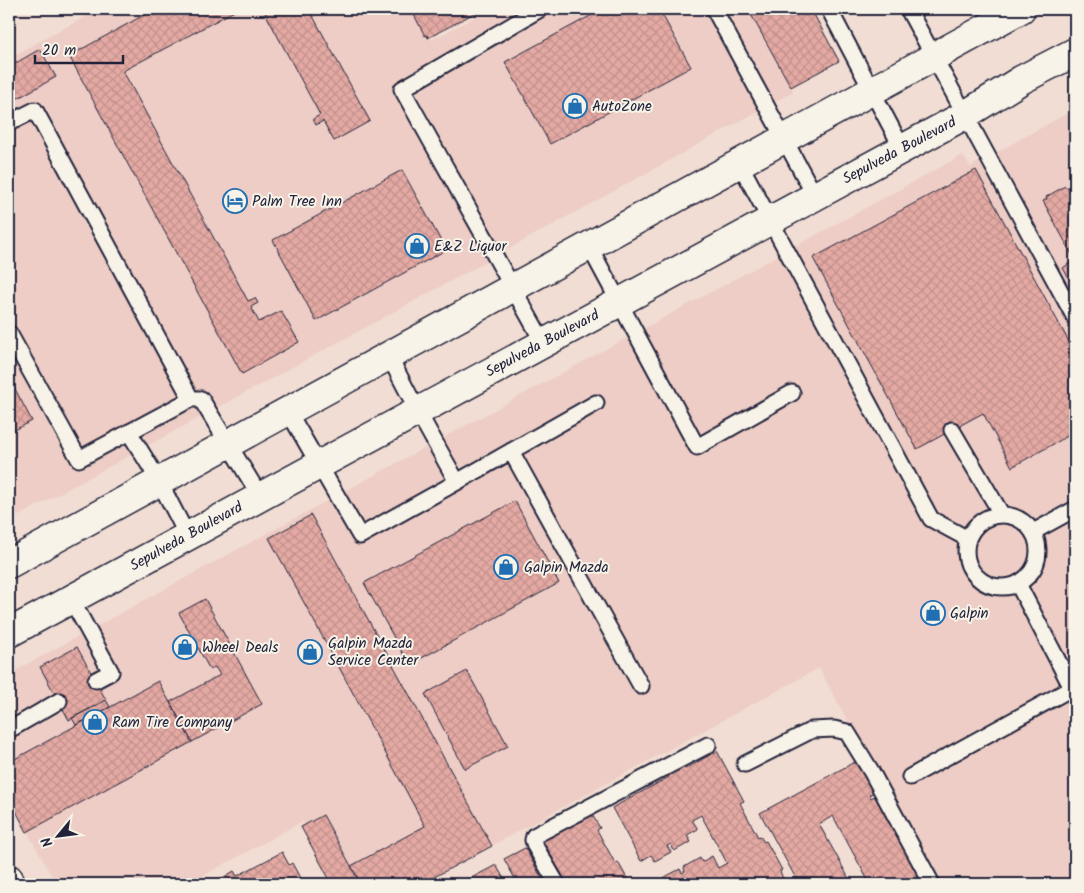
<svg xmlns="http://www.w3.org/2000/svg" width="1084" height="893" viewBox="0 0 1084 893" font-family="Kalam,sans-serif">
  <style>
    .built { fill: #edcdc5 }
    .building { fill: url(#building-cross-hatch); stroke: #22223b }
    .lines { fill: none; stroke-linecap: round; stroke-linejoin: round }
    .service-casing { stroke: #22223b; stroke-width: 19 }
    .minor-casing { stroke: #22223b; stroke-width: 31 }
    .primary-casing { stroke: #22223b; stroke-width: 31 }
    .service { stroke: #f7f3e8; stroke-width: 15 }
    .minor { stroke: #f7f3e8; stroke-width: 28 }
    .primary { stroke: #f7f3e8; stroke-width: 28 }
    .labels { text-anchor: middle; stroke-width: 4; stroke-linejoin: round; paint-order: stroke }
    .poi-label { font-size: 15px; fill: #22223b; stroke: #f7f3e8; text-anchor: start }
    .street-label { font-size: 15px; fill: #22223b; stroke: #f7f3e8 }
  </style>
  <defs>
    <pattern id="building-cross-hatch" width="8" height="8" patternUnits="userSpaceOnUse" patternTransform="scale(1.25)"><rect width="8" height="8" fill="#e4a9a3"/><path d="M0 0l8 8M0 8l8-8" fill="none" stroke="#c3918d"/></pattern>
  </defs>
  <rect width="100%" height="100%" fill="#f1ddd3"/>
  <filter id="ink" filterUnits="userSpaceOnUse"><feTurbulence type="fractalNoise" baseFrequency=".02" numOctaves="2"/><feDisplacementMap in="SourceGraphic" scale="10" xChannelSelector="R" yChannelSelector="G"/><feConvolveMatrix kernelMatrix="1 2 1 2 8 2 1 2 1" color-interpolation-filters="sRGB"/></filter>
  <g filter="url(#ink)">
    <path class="built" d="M100,9H414L432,40L490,9H748L793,92L460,276L9,521V58Z
      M1075,109V884H937L819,668L421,884H361L323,815L305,825L303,821L188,884H56L9,798V674L963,155L970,167Z"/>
    <path class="building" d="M155,9H238L123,71L248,301L255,298L258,303L251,307L259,322L281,311L299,342L242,374L69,56Z
      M263,9H309L370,121L334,141L323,121L316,125L313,119L320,115Z
      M411,9H482L428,38L427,35L425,36Z
      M603,9H659L691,67L550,144L505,62Z
      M748,9H811L839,61L791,87Z
      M40,49L56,77L9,103V67Z
      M402,170L446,250L316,321L273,240Z
      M976,170L1075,353V432L1012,467L983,413L917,449L813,258Z
      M1065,186L1066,188L1068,187L1075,201V260L1043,201L1047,199L1046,197Z
      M1071,262L1075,269V290L1063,268Z
      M14,387L32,421L9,433V390Z
      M515,501L559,583L409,665L364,583Z
      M311,515L492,846L421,884H361L351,866L425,826L269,538Z
      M205,599L262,704L192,742L170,702L220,675L215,667L210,670L179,613Z
      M77,647L106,700L69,720L40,667Z
      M467,671L508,746L465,769L425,694Z
      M158,681L192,742L27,832L9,798V762Z
      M106,700L110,707L76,725L72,718Z
      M717,751L744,801L740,803L758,837L760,836L764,842L766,841L782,870L780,871L785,884H660L665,881L663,878L680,869L682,873L685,871L684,867L700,858L702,862L712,856L718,868L727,863L701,815L692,820L698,829L687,835L691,842L674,851L671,844L667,846L671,852L655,861L651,855L641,861L612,808L669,777L668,774L683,766L685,769Z
      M862,758L879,789L869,795L871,798L876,795L924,884H870L833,816L819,824L852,884H799L760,813Z
      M591,813L600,828L597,830L615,863L618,862L630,884H567L542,839Z
      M323,815L351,866L361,884H332L301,827Z
      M525,848L545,884H518L504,859Z
      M282,852L289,865L292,863L300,878L297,880L299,884H221L219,880L234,871L237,876Z
      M496,865L507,884H460Z"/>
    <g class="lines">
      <defs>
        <path id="service" d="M540,9L402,89L543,342
          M714,9L815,196
          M829,9L902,148
          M908,9L1075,318
          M9,123L35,110L191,399
          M740,164L931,519L968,539
          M589,246L697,447L792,393
          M9,333L79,459L191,399H201L260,496
          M288,411L360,536L457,482L417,410L389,356
          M952,430L1002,515
          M129,432L159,481L187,535
          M511,451L641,686
          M457,482L596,403
          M966 551a36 36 0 1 1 72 0a36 36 0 1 1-72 0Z
          M1033,532L1075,509
          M1018,584L1072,688
          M71,599L111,672L96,680
          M9,730L59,701
          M745,764L812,730L834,729L847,732L871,771L932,884
          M910,777L1072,688L1075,694
          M557,884L535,846L533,840L534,836L708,745"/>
        <path id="minor" d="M9,879L11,884"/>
        <path id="primary" d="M9,564L1021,9
          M9,633L965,115L1021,80L1075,52"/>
      </defs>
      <use href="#service" class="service-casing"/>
      <use href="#minor" class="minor-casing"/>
      <use href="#primary" class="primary-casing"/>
      <use href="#service" class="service"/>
      <use href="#minor" class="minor"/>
      <use href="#primary" class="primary"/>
    </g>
  </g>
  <defs>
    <symbol id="shop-ring" viewBox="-11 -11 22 22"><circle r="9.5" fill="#f7f3e8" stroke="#1f6fb2" stroke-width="1.5"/><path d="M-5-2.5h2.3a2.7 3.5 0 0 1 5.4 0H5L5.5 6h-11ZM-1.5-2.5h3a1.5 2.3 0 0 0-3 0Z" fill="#1f6fb2"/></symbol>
    <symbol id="hotel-ring" viewBox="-11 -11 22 22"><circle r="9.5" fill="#f7f3e8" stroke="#1f6fb2" stroke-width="1.5"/><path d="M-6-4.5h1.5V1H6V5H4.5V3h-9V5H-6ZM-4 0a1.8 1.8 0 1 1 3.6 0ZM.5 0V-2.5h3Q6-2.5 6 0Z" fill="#1f6fb2"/></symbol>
  </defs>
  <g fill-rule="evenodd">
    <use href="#shop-ring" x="561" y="92" width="28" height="28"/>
    <use href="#hotel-ring" x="221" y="187" width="28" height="28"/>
    <use href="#shop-ring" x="403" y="232" width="28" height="28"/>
    <use href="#shop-ring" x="492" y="553" width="28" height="28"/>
    <use href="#shop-ring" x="919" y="599" width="28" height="28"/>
    <use href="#shop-ring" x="171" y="633" width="28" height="28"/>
    <use href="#shop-ring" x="296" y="638" width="28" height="28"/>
    <use href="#shop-ring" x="81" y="708" width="28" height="28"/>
  </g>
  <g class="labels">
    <g class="poi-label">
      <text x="592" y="111">AutoZone</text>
      <text x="252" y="206">Palm Tree Inn</text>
      <text x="434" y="251">E&amp;Z Liquor</text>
      <text x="524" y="572">Galpin Mazda</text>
      <text x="950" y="618">Galpin</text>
      <text x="328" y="648">Galpin Mazda<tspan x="328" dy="17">Service Center</tspan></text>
      <text x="202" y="652">Wheel Deals</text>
      <text x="112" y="727">Ram Tire Company</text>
    </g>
    <g class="street-label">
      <text transform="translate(899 150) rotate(-28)" y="5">Sepulveda Boulevard</text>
      <text transform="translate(542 343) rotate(-28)" y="5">Sepulveda Boulevard</text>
      <text transform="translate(186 536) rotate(-29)" y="5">Sepulveda Boulevard</text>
    </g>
  </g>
  <rect width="1084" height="893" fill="none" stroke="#f7f3e8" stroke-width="30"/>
  <rect x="15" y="15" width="1054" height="863" fill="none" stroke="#22223b" stroke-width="2" filter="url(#ink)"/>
  <g transform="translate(58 836) rotate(241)" stroke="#f7f3e8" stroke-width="4" paint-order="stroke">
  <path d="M0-4L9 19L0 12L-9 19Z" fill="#22223b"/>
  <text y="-8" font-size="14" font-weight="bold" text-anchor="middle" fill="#22223b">N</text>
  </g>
  <path d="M35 55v8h88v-8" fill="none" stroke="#22223b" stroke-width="2.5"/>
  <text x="42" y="55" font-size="15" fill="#22223b" stroke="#f7f3e8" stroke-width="4" paint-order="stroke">20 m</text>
</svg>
